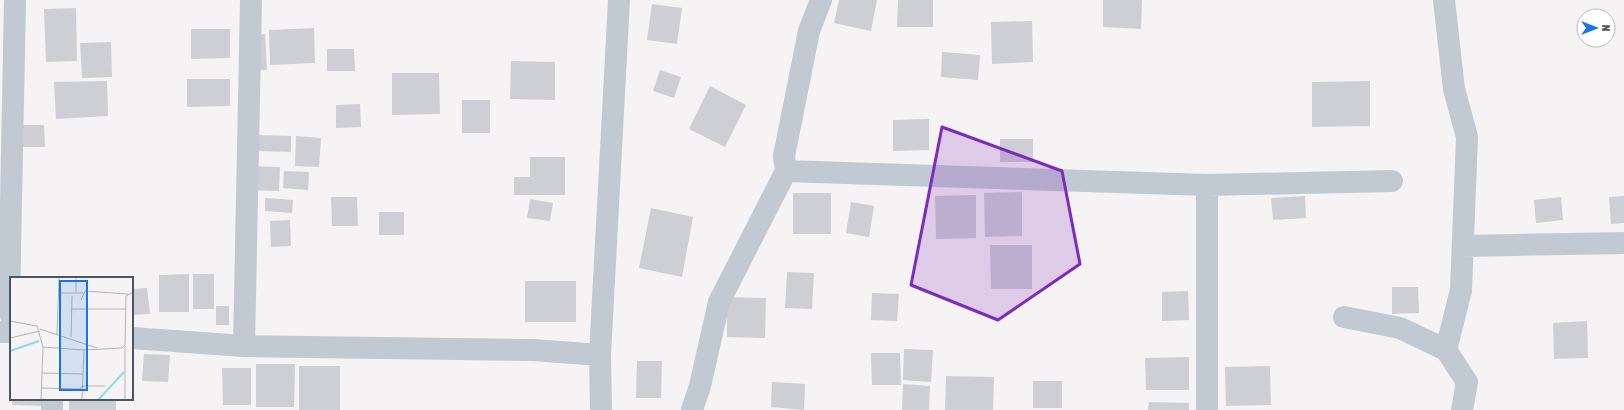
<svg xmlns="http://www.w3.org/2000/svg" width="1624" height="410" viewBox="0 0 1624 410" font-family="'Asap Condensed',sans-serif">
  <style>
    .building { fill: #cdcfd5 }
    .lines { fill: none; stroke-linecap: round; stroke-linejoin: round }
    .minor { stroke: #c1cad2; stroke-width: 22 }
    .marked { fill: #7b2cbf; fill-opacity: 0.2; stroke: #7b2cbf; stroke-width: 3; stroke-linejoin: round }
    .inset-river { fill: none; stroke: #90daee; stroke-width: 2 }
    .inset-road { fill: none; stroke: #b1b4b9; stroke-width: 1 }
    .view { fill: #1a73e8; fill-opacity: 0.15; stroke: #1a73e8; stroke-width: 2 }
    .inset-edge { fill: none; stroke: #4a5661; stroke-width: 2 }
  </style>
  <rect width="100%" height="100%" fill="#f5f3f3"/>
  <path class="building" d="M839,0H877L871,31L834,23Z
    M898,0H933V27H897Z
    M1103,0H1142L1141,29L1103,27Z
    M652,4L682,8L677,44L647,40Z
    M76,8L77,61L46,62L44,9Z
    M1032,21L1033,62L992,64L991,22Z
    M314,28L315,63L270,65L269,30Z
    M191,29H230V58L191,59Z
    M265,34L267,70L246,71L244,36Z
    M111,42L112,77L82,78L80,43Z
    M327,49H354L355,71H327Z
    M942,52L980,55L978,80L941,77Z
    M511,61L555,62V100L510,99Z
    M660,70L681,77L674,98L653,91Z
    M392,73H439L440,114L392,115Z
    M187,79H230V106L187,107Z
    M107,81L108,116L56,119L54,82Z
    M1370,81V126L1312,127V82Z
    M710,86L746,105L725,147L689,129Z
    M462,100H490V133H462Z
    M360,104L361,127L336,128V105Z
    M929,119V150L893,151V120Z
    M18,125H44L45,147H19Z
    M256,135L291,136V152L256,151Z
    M296,136L321,138L319,167L295,166Z
    M1000,139H1033V162H1000Z
    M530,157H565V195H514V177H530Z
    M250,166L280,167L279,191L249,190Z
    M284,171L309,172L308,190L283,188Z
    M1022,192V236L985,237L984,193Z
    M793,193H831V234H793Z
    M976,195V238L936,239L935,196Z
    M1305,196L1306,218L1273,220L1271,198Z
    M1624,196V223L1611,224L1609,197Z
    M331,197H357L358,226H332Z
    M1561,197L1563,220L1536,223L1534,200Z
    M265,198L293,200L292,213L265,211Z
    M530,199L553,203L550,221L527,218Z
    M851,202L874,206L869,237L846,233Z
    M651,208L693,217L682,277L639,268Z
    M379,212H404V235H379Z
    M290,220L291,246L271,247L270,221Z
    M990,245H1032V289H991Z
    M787,272L814,273L812,309L785,308Z
    M189,274V312H159V275Z
    M193,274H214V309H193Z
    M525,281H576V322H525Z
    M1392,287H1418L1419,313L1392,314Z
    M147,288L150,314L132,315V289Z
    M1188,291L1189,320L1162,321V292Z
    M872,293L899,294L897,321L871,320Z
    M727,297L766,298L765,338L727,337Z
    M216,306H229V325H216Z
    M1587,321L1588,358L1554,359L1553,323Z
    M904,349L933,350L931,382L903,380Z
    M871,353H900L901,385H872Z
    M144,354L170,355L168,382L142,381Z
    M1189,357V390H1146L1145,358Z
    M637,361H662L661,398H636Z
    M256,364H295L294,407H256Z
    M299,366H340V410H299Z
    M1270,366L1271,405L1226,406L1225,367Z
    M222,368H251V405H223Z
    M946,376L994,377L993,410H945Z
    M1033,381H1062V408H1033Z
    M772,382L805,384L804,410L771,407Z
    M903,384L930,386L929,410H902Z
    M12,399H43V406L12,405Z
    M69,399H116V410H69Z
    M1149,402L1189,403V410H1148Z"/>
  <g class="lines">
    <path class="minor" d="M1444,0L1454,89L1467,137L1461,290L1446,350
      M786,171L1207,185L1392,181
      M1463,246L1624,243
      M11,316L9,304L15,0
      M1344,317L1400,328L1446,350L1467,382L1462,410
      M0,332H11
      M132,338L244,346L533,350L600,355L601,410
      M244,346L251,0
      M600,355L619,0
      M52,399V410
      M692,410L700,386L719,302L786,171L784,156L809,31L821,0
      M1207,410V185"/>
  </g>
  <path class="marked" d="M942,127L1062,171L1080,264L998,320L911,285Z"/>
  <g transform="translate(10 277)">
    <rect width="123" height="123" fill="#f5f3f3"/>
    <path class="inset-river" d="M0,74L29,64M88,123L114,95"/>
    <path class="inset-road" d="M66,0V15M48,16H73M71,23L75,14L118,17M62,32H116M0,44L27,49L33,70L74,73M30,52L87,71M47,57L49,0M61,60L62,19M0,61L30,54M32,96L73,97M31,111L70,112L72,109H95M31,123L33,70M72,123L74,73L112,71L115,68L116,19L123,15M115,123V69"/>
    <path class="view" d="M50,4H77V113H50Z"/>
    <rect width="123" height="123" class="inset-edge"/>
  </g>
  <g transform="translate(1596 28) rotate(90)"><circle r="19" fill="#ffffff" stroke="#b7bbc0"/>
  <path d="M0-3L7 15L0 10L-7 15Z" fill="#1a73e8"/>
  <text y="-6" font-size="11" font-weight="bold" text-anchor="middle" fill="#4a5661">N</text>
  </g>
</svg>
